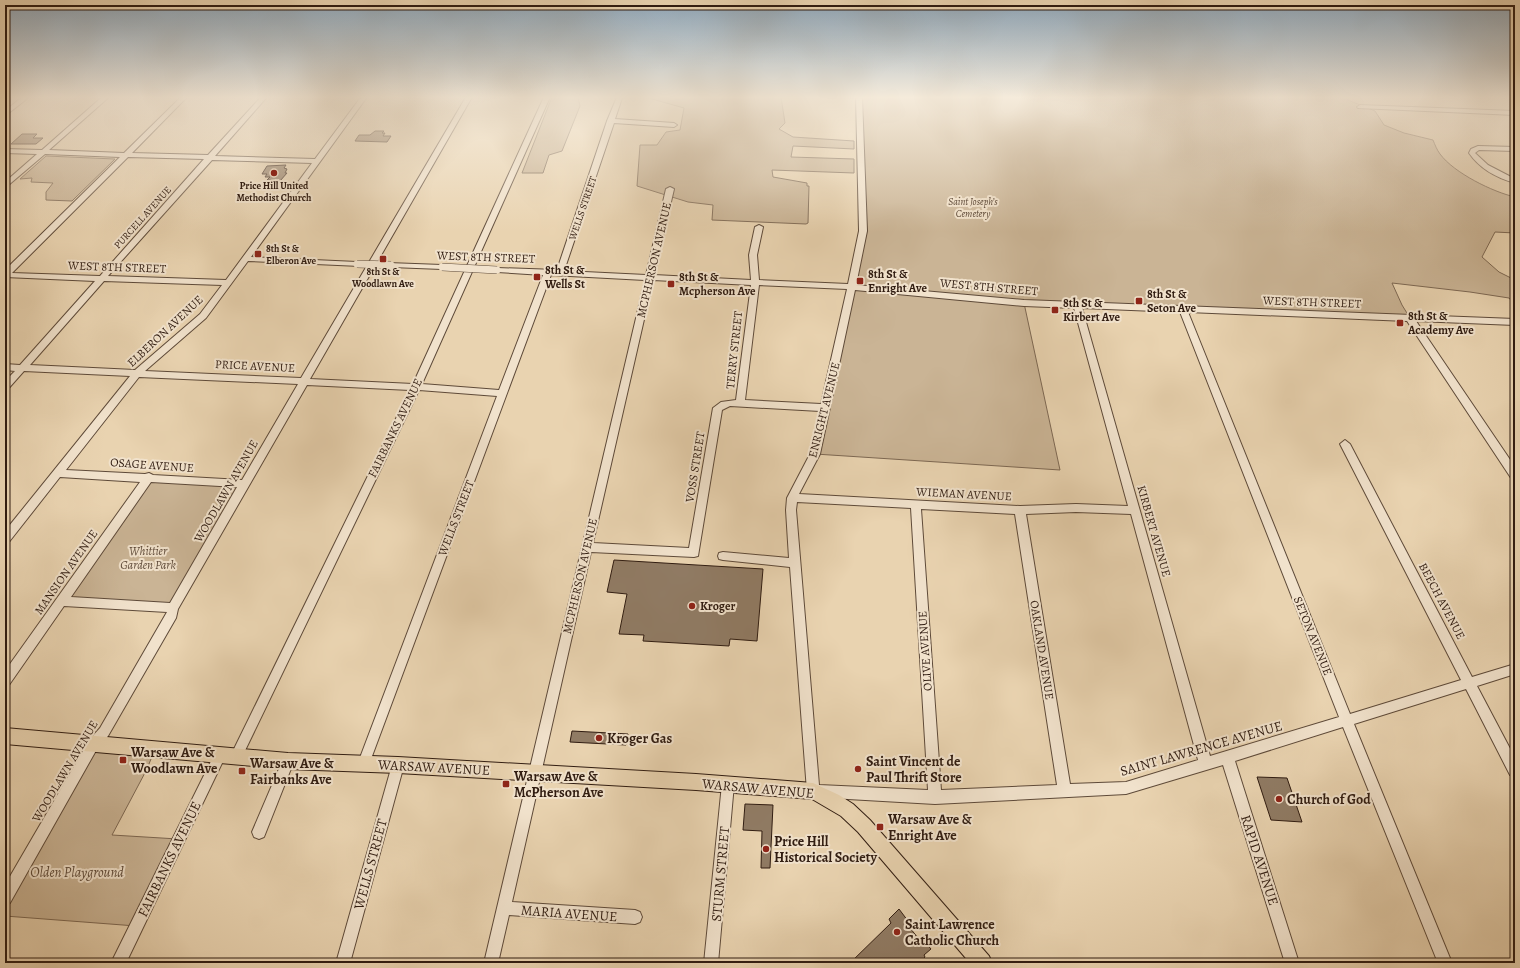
<svg xmlns="http://www.w3.org/2000/svg" width="1520" height="968" viewBox="0 0 1520 968" font-family="Alegreya,serif">
  <style>
    .green { fill: #cab495; stroke: #7d6853 }
    .building { fill: #907b64; stroke: #301c11 }
    .lines { fill: none; stroke-linecap: round; stroke-linejoin: round }
    .minor-casing { stroke: #5e4a39; stroke-width: 2 }
    .major-casing { stroke: #301c11; stroke-width: 2 }
    .minor { fill: #f1e2cc; fill-rule: evenodd }
    .major { fill: #e9d3b0; fill-rule: evenodd }
    .minor-bridge-casing { stroke: #5e4a39; stroke-width: 8; stroke-linecap: butt }
    .minor-bridge { stroke: #f1e2cc; stroke-width: 7 }
    .poi-dot { fill: #8f2418; stroke: #f1e2cc; stroke-width: 1.5 }
    .labels { text-anchor: middle; stroke-width: 4; stroke-linejoin: round; paint-order: stroke }
    .far-poi-label { font-size: 10px; font-weight: bold; fill: #301c11; stroke: #f1e2cc }
    .far-park-label { font-size: 10px; font-style: italic; fill: #5e4a39; stroke: #f1e2cc }
    .far-street-label { font-size: 10px; fill: #301c11; stroke: #f1e2cc }
    .street-label { font-size: 12px; fill: #301c11; stroke: #f1e2cc }
    .poi-label { font-size: 12px; font-weight: bold; fill: #301c11; stroke: #f1e2cc; text-anchor: start }
    .park-label { font-size: 12px; font-style: italic; fill: #5e4a39; stroke: #f1e2cc }
    .near-poi-label { font-size: 14px; font-weight: bold; fill: #301c11; stroke: #f1e2cc; text-anchor: start }
    .near-street-label { font-size: 14px; fill: #301c11; stroke: #f1e2cc }
    .near-park-label { font-size: 14px; font-style: italic; fill: #5e4a39; stroke: #f1e2cc }
  </style>
  <rect width="100%" height="100%" fill="#e9d3b0"/>
  <filter id="stains"><feTurbulence type="fractalNoise" baseFrequency=".005" numOctaves="4"/><feColorMatrix values="0 0 0 0 .2 0 0 0 0 .09 0 0 0 0 .02 0 0 0 .5 -.17"/></filter>
  <radialGradient id="worn" r=".72"><stop offset=".6" stop-color="#630" stop-opacity="0"/><stop offset="1" stop-color="#630" stop-opacity=".3"/></radialGradient>
  <path class="green" d="M552,97H578L580,106L562,151L549,155L543,173H522Z
    M645,97H781L785,123L779,129L793,137L854,141V149L793,146L791,157L854,159V173L772,170L773,177L807,183V186H809L808,223L806,224L712,220L713,205L688,202L637,186L640,145H657L666,132L680,130L684,108Z
    M859,97H1346L1348,100L1375,111L1384,125L1404,133L1433,140C1435,145 1437,150 1440,154C1454,173 1493,192 1515,197V233L1495,232L1482,257L1499,272L1515,280V305L1509,298L1470,292L1392,283L1402,305L1410,318L1024,303L1060,470L815,454L863,231Z
    M46,156L115,159L72,201L46,200V192L53,183L31,182L32,178L20,179Z
    M149,477L244,484L173,608L61,601Z
    M94,743L155,749L147,769L112,835L178,839L136,926L5,916V898Z"/>
  <path class="building" d="M375,131H384L382,133H385L383,136H391L387,142L355,141L359,135H370Z
    M22,134H37L33,138H43L36,144H11Z
    M286,165L284,168L287,169L285,173H287L280,181L267,180L270,177H265L267,174H262L267,166Z
    M614,560L763,569L757,641L730,639L729,646L643,641L644,635L619,634L627,594L607,592Z
    M572,731L628,734L626,745L570,742Z
    M1257,777L1287,778L1302,822L1271,820Z
    M745,804L773,805L770,868H761L762,831L743,830Z
    M899,909L908,921L906,923L922,943L924,941L931,949L924,955L925,957L919,963H850L891,923L889,919Z"/>
  <g class="lines">
    <defs>
      <path id="minor" d="M22,97H29L5,116V111Z
        M102,97H109L49,150L124,153L181,97H187L132,153L208,155L261,97H267L215,156L315,159L361,97H367L251,257L357,262L361,264L360,266L248,261L206,318L145,371L301,378L466,97H472L310,379L413,384L544,97H550L422,384L499,390L543,275L497,272L493,270L497,268L557,270L607,121L617,97L622,98L615,119L674,123L677,125L674,127L614,123L564,271L646,275L666,189L670,187L674,189L654,275L751,280L749,255L755,227L759,225L763,227L757,255L759,280L848,284L859,231L856,97H862L867,231L856,285L1024,300L1515,319V325L1416,321L1515,467V479L1511,478L1407,321L1188,312L1350,714L1461,680L1340,444L1345,440L1350,444L1472,677L1515,664V674L1477,686L1515,758V777L1510,775L1466,689L1354,724L1452,963H1438L1343,727L1235,761L1299,963H1285L1223,765L1126,794L935,804L813,797L808,796L807,791L790,567L723,560L719,559L718,556L719,553L723,552L789,558L786,510L787,498L810,454L820,411L730,406L722,410L698,556L694,557L591,552L512,902L635,910L640,912L642,917L640,922L635,924L509,915L498,963H484L645,280L551,275L368,767L364,769L360,767L358,763L497,396L419,390L240,761L236,763L232,761L230,757L232,753L410,390L307,385L178,609L176,618L108,736L98,747L10,903L5,905V885L90,739L100,728L167,612L64,606L9,685L5,687V671L140,482L60,477L9,542L5,543V531L130,376L24,371L8,389L5,390V381L15,371L5,370V364L20,365L95,281L5,277V270L120,157L45,154L5,188V182L37,154L5,153V149L42,150ZM128,157L204,159L100,276L12,273ZM212,160L312,163L226,280L108,276ZM653,280L751,285L736,400L721,402L713,408L689,548L593,543ZM104,281L222,285L200,314L135,370L30,365ZM759,285L847,289L821,404L745,400ZM855,290L1024,306L1074,308L1128,506L1076,504L1020,506L799,494L820,454ZM1082,308L1180,312L1339,717L1210,756ZM139,377L298,384L242,480L153,475L149,473L145,474L66,470ZM151,482L237,487L170,603L71,597ZM797,502L911,508L928,790L819,785L796,510ZM921,509L1015,514L1057,785L941,790ZM1076,512L1131,514L1198,760L1126,782L1070,784L1026,514Z
        M1360,105L1515,111V115L1358,108L1357,107Z
        M1478,146L1515,147V151L1479,150L1475,153L1488,165L1515,179V183C1497,178 1480,169 1469,153L1471,149Z
        M388,263L442,265L446,267L442,269L391,267L387,265Z
        M220,749L224,751L226,755L224,759L126,963H111L216,751Z
        M288,755L292,757L294,761L264,837L259,839L254,837L252,832L284,757Z
        M398,759L402,761L404,765L350,963H336L392,765L394,761Z
        M728,778L733,779L734,784L718,963H704L722,784L723,779Z"/>
      <path id="major" d="M5,728L288,753L398,757L696,774L813,783L839,795L853,804L870,820L989,956L992,963H970L858,832L841,816L812,799L696,790L398,773L288,769L5,744Z"/>
    </defs>
    <use href="#minor" class="minor-casing"/>
    <use href="#major" class="major-casing"/>
    <use href="#minor" class="minor"/>
    <use href="#major" class="major"/>
    <defs>
      <path id="minor-bridge" d="M357,264L391,265
        M442,267L497,270"/>
    </defs>
    <use href="#minor-bridge" class="minor-bridge-casing"/>
    <use href="#minor-bridge" class="minor-bridge"/>
  </g>
  <linearGradient id="sky" x2="0" y2="1"><stop stop-color="#8fa8bc"/><stop offset="0.42" stop-color="#f5ebdb"/><stop offset="1" stop-color="#f5ebdb" stop-opacity="0"/></linearGradient>
  <rect width="1520" height="232" fill="url(#sky)"/>
  <g class="poi-dot">
    <circle cx="274" cy="173" r="4"/>
    <rect x="254" y="250" width="8" height="8" rx="2"/>
    <rect x="379" y="255" width="8" height="8" rx="2"/>
    <rect x="533" y="273" width="8" height="8" rx="2"/>
    <rect x="856" y="277" width="8" height="8" rx="2"/>
    <rect x="667" y="280" width="8" height="8" rx="2"/>
    <rect x="1135" y="297" width="8" height="8" rx="2"/>
    <rect x="1051" y="306" width="8" height="8" rx="2"/>
    <rect x="1396" y="319" width="8" height="8" rx="2"/>
    <circle cx="692" cy="606" r="4"/>
    <circle cx="599" cy="738" r="4"/>
    <rect x="119" y="756" width="8" height="8" rx="2"/>
    <circle cx="858" cy="769" r="4"/>
    <rect x="238" y="767" width="8" height="8" rx="2"/>
    <rect x="502" y="780" width="8" height="8" rx="2"/>
    <circle cx="1279" cy="799" r="4"/>
    <rect x="876" y="823" width="8" height="8" rx="2"/>
    <circle cx="766" cy="849" r="4"/>
    <circle cx="897" cy="932" r="4"/>
  </g>
  <g class="labels">
    <g class="far-poi-label">
      <text x="274" y="189">Price Hill United<tspan x="274" dy="12">Methodist Church</tspan></text>
      <text x="266" y="252" text-anchor="start">8th St &amp;<tspan x="266" dy="12">Elberon Ave</tspan></text>
      <text x="383" y="275">8th St &amp;<tspan x="383" dy="12">Woodlawn Ave</tspan></text>
    </g>
    <g class="far-park-label">
      <text x="973" y="205">Saint Joseph’s<tspan x="973" dy="12">Cemetery</tspan></text>
    </g>
    <g class="far-street-label">
      <text transform="translate(582 208) rotate(-71)" y="4">WELLS STREET</text>
      <text transform="translate(142 217) rotate(-48)" y="4">PURCELL AVENUE</text>
    </g>
    <g class="street-label">
      <text transform="translate(486 257) rotate(2)" y="4">WEST 8TH STREET</text>
      <text transform="translate(654 260) rotate(-77)" y="4">MCPHERSON AVENUE</text>
      <text transform="translate(117 267) rotate(2)" y="4">WEST 8TH STREET</text>
      <text transform="translate(989 287) rotate(5)" y="4">WEST 8TH STREET</text>
      <text transform="translate(1312 302) rotate(2)" y="4">WEST 8TH STREET</text>
      <text transform="translate(165 331) rotate(-43)" y="4">ELBERON AVENUE</text>
      <text transform="translate(734 350) rotate(-84)" y="4">TERRY STREET</text>
      <text transform="translate(255 366) rotate(3)" y="4">PRICE AVENUE</text>
      <text transform="translate(824 410) rotate(-76)" y="4">ENRIGHT AVENUE</text>
      <text transform="translate(395 428) rotate(-64)" y="4">FAIRBANKS AVENUE</text>
      <text transform="translate(152 465) rotate(4)" y="4">OSAGE AVENUE</text>
      <text transform="translate(695 467) rotate(-81)" y="4">VOSS STREET</text>
      <text transform="translate(226 491) rotate(-60)" y="4">WOODLAWN AVENUE</text>
      <text transform="translate(964 494) rotate(3)" y="4">WIEMAN AVENUE</text>
      <text transform="translate(456 518) rotate(-69)" y="4">WELLS STREET</text>
      <text transform="translate(1154 531) rotate(74)" y="4">KIRBERT AVENUE</text>
      <text transform="translate(66 572) rotate(-55)" y="4">MANSION AVENUE</text>
      <text transform="translate(580 576) rotate(-77)" y="4">MCPHERSON AVENUE</text>
      <text transform="translate(1442 601) rotate(62)" y="4">BEECH AVENUE</text>
      <text transform="translate(1313 636) rotate(68)" y="4">SETON AVENUE</text>
      <text transform="translate(1042 650) rotate(81)" y="4">OAKLAND AVENUE</text>
      <text transform="translate(925 651) rotate(-94)" y="4">OLIVE AVENUE</text>
      <text transform="translate(65 771) rotate(-59)" y="4">WOODLAWN AVENUE</text>
    </g>
    <g class="poi-label">
      <text x="545" y="274">8th St &amp;<tspan x="545" dy="14">Wells St</tspan></text>
      <text x="868" y="278">8th St &amp;<tspan x="868" dy="14">Enright Ave</tspan></text>
      <text x="679" y="281">8th St &amp;<tspan x="679" dy="14">Mcpherson Ave</tspan></text>
      <text x="1147" y="298">8th St &amp;<tspan x="1147" dy="14">Seton Ave</tspan></text>
      <text x="1063" y="307">8th St &amp;<tspan x="1063" dy="14">Kirbert Ave</tspan></text>
      <text x="1408" y="320">8th St &amp;<tspan x="1408" dy="14">Academy Ave</tspan></text>
      <text x="700" y="610">Kroger</text>
    </g>
    <g class="park-label">
      <text x="148" y="555">Whittier<tspan x="148" dy="14">Garden Park</tspan></text>
    </g>
    <g class="near-poi-label">
      <text x="607" y="743">Kroger Gas</text>
      <text x="131" y="757">Warsaw Ave &amp;<tspan x="131" dy="16">Woodlawn Ave</tspan></text>
      <text x="866" y="766">Saint Vincent de<tspan x="866" dy="16">Paul Thrift Store</tspan></text>
      <text x="250" y="768">Warsaw Ave &amp;<tspan x="250" dy="16">Fairbanks Ave</tspan></text>
      <text x="514" y="781">Warsaw Ave &amp;<tspan x="514" dy="16">McPherson Ave</tspan></text>
      <text x="1287" y="804">Church of God</text>
      <text x="888" y="824">Warsaw Ave &amp;<tspan x="888" dy="16">Enright Ave</tspan></text>
      <text x="774" y="846">Price Hill<tspan x="774" dy="16">Historical Society</tspan></text>
      <text x="905" y="929">Saint Lawrence<tspan x="905" dy="16">Catholic Church</tspan></text>
    </g>
    <g class="near-street-label">
      <text transform="translate(1201 748) rotate(-16)" y="5">SAINT LAWRENCE AVENUE</text>
      <text transform="translate(434 767) rotate(3)" y="5">WARSAW AVENUE</text>
      <text transform="translate(758 788) rotate(5)" y="5">WARSAW AVENUE</text>
      <text transform="translate(169 859) rotate(-64)" y="5">FAIRBANKS AVENUE</text>
      <text transform="translate(1260 860) rotate(72)" y="5">RAPID AVENUE</text>
      <text transform="translate(370 864) rotate(-75)" y="5">WELLS STREET</text>
      <text transform="translate(720 874) rotate(-85)" y="5">STURM STREET</text>
      <text transform="translate(569 913) rotate(4)" y="5">MARIA AVENUE</text>
    </g>
    <g class="near-park-label">
      <text x="77" y="877">Olden Playground</text>
    </g>
  </g>
  <rect width="1520" height="968" fill="none" stroke="#e9d3b0" stroke-width="20"/>
  <rect x="6" y="6" width="1508" height="956" fill="none" stroke="#301c11" stroke-width="2"/>
  <rect x="10" y="10" width="1500" height="948" fill="none" stroke="#301c11"/>
  <rect width="100%" height="100%" filter="url(#stains)"/>
  <rect width="100%" height="100%" fill="url(#worn)"/>
</svg>
